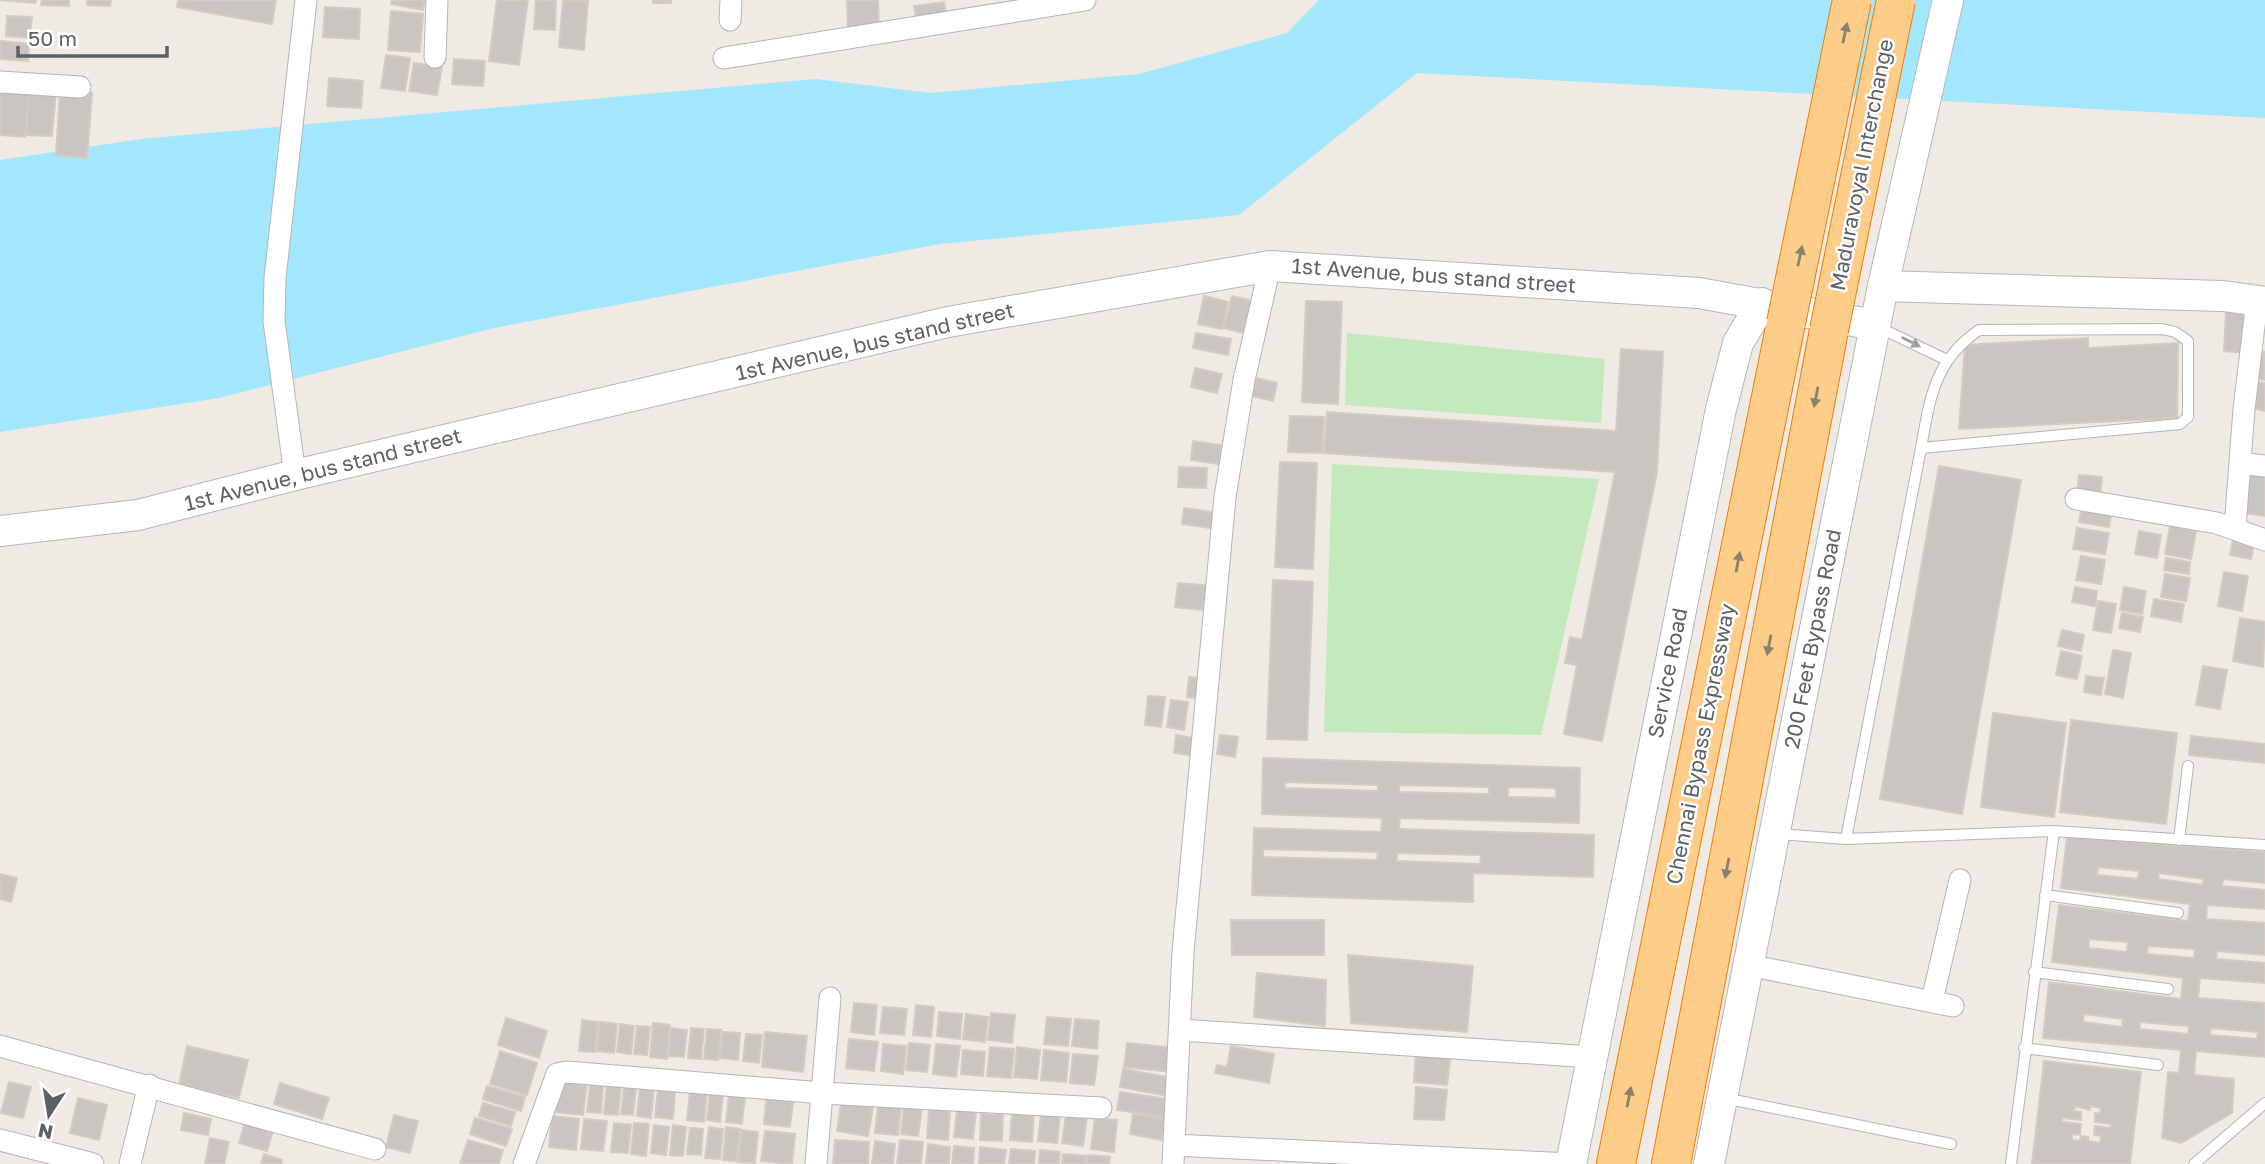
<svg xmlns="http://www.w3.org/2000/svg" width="2265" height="1164" viewBox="0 0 2265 1164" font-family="'Golos Text',sans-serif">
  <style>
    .green { fill: #c4e9bd }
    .water { fill: #a3e7ff }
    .building { fill: #cac5c0; stroke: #d5cbc1; stroke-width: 2; fill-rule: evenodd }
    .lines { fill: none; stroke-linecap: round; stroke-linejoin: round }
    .lane-casing { stroke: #b1b6b9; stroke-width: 12 }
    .street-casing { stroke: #b1b6b9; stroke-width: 23 }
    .secondary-casing { stroke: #b2b8bc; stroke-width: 32 }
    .highway-casing { stroke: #f27d00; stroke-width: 40 }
    .lane { stroke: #fff; stroke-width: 10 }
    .street { stroke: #fff; stroke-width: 21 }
    .secondary { stroke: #fff; stroke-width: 30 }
    .highway { stroke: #ffcd8a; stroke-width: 38 }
    .highway-bridge-casing { stroke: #f27d00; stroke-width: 40; stroke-linecap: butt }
    .highway-bridge { stroke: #ffcd8a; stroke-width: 38 }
    .oneway { fill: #8c8170 }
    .oneway2 { fill: #9da0a3 }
    .labels { text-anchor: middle; stroke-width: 5; stroke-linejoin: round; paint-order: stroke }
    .street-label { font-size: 21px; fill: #5b6165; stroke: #fff }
  </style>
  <rect width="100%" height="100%" fill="#efeae3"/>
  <path class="green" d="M1347,333L1605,359L1601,423L1345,405Z
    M1332,464L1599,479L1541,735L1324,732Z"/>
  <path class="water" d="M1319,0H2265V118L1417,73L1239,215L940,244L494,328L219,398L0,432V160L141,139L816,79L930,93L1139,74L1287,33Z"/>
  <path class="building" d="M0,0H36L35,3Z
    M42,0H69V6L41,5Z
    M87,0H111L110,6L87,5Z
    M178,0H276L272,24L177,7Z
    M392,0H425L423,10L391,4Z
    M497,0H528L519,65L489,61Z
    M536,0H556L555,30L534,29Z
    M563,0L588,1L584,50L559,47Z
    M653,0H671V3H653Z
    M847,0H878L879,31L848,32Z
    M944,2L947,19L917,24L914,6Z
    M325,7L360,9L359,39L323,37Z
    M391,11L423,14L420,52L388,50Z
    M7,16L32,17L30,38L6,36Z
    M0,41L29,44L28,61L0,59Z
    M386,55L410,58L405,91L381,88Z
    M454,59L485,61L483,86L452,84Z
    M414,63L442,67L437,95L409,91Z
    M329,78L363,81L361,108L327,106Z
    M29,89L56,92L52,136L26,135Z
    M0,90L29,92L25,137L0,135Z
    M60,91L92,93L87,158L56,155Z
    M1204,296L1228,302L1222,329L1198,324Z
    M1232,296L1254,301L1247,334L1224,328Z
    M1306,301L1342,302L1338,404L1302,402Z
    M2226,312L2250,314L2247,353L2224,351Z
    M1196,333L1231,339L1228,355L1193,348Z
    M2088,338V348L2178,343L2177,418L1959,429L1965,345Z
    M1621,349L1663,352L1657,472L1602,741L1564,734L1577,665L1565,663L1570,637L1582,640L1615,472L1324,453L1327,412L1616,431Z
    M2259,351L2265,352V380L2254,378Z
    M1195,368L1222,374L1217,393L1191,387Z
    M1256,378L1277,383L1273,401L1252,396Z
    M2256,382L2265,383V411L2252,408Z
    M1290,416L1324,417L1322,453L1288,452Z
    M1193,441L1221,445L1219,464L1191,460Z
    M1280,462L1317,463L1313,569L1275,567Z
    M1939,466L2021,480L1962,814L1880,799Z
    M1179,467L1207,468L1206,488L1178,487Z
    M2251,471L2265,474V516L2243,513Z
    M2079,475L2102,477L2100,500L2077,498Z
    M2082,504L2112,510L2109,527L2079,522Z
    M1184,508L1220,513L1218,529L1182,524Z
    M2170,526L2196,531L2191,559L2165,554Z
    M2077,528L2109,533L2105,554L2073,549Z
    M2139,531L2161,535L2157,558L2135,554Z
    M2234,535L2255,538L2251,559L2230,555Z
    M2081,556L2105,560L2101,584L2076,580Z
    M2166,558L2190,562L2189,574L2164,570Z
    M2224,572L2248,576L2242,611L2218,606Z
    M2165,574L2190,578L2186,601L2161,597Z
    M1273,580L1313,582L1307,740L1267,739Z
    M1178,583L1213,586L1210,611L1175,607Z
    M2075,587L2097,591L2095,606L2072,602Z
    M2124,587L2146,591L2142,614L2120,610Z
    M2154,599L2184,604L2181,622L2151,616Z
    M2098,601L2116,604L2111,633L2093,630Z
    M2122,613L2143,617L2140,632L2119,628Z
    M2240,618L2265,622L2263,667L2233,661Z
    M2062,630L2084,635L2081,651L2058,646Z
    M2113,650L2131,653L2123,698L2105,694Z
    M2061,651L2082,656L2077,679L2056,675Z
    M2203,666L2227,670L2220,709L2196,705Z
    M2086,676L2104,678L2101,695L2084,692Z
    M1189,677L1209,679L1206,700L1187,697Z
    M1148,696L1165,697L1161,727L1145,725Z
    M1171,700L1188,702L1184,730L1167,727Z
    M1993,713L2066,723L2054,817L1981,807Z
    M2071,720L2177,733L2166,824L2060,812Z
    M1176,735L1199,739L1196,756L1174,753Z
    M1220,735L1238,737L1235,757L1217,754Z
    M2191,736L2265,744V763L2189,755Z
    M1263,758L1580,768L1579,823L1400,818L1399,829L1594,835L1593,877L1473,873V902L1252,895L1254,828L1381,832L1382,818L1262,814ZM1285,782L1378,785V791L1285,788ZM1399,785L1489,787V794L1399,792ZM1508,787L1556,788V798L1508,797ZM1263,849L1378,852L1377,860L1263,857ZM1397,853L1481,855L1480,864L1397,861Z
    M2067,837L2265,852V883L2223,879L2222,886L2265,890V909L2207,905L2206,919L2265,923V955L2217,951L2216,959L2265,963V983L2200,978L2198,998L2265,1003V1057L2196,1051L2194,1075L2234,1079L2232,1113L2181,1143L2162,1138L2168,1072L2179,1073L2181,1050L2043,1038L2049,982L2181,999L2183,978L2052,962L2059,905L2188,921L2190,904L2061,888ZM2098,867L2139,871L2138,879L2097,875ZM2159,873L2204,879L2203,885L2158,879ZM2089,939L2128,942L2127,952L2089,948ZM2148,946L2195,949L2194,958L2147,954ZM2084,1014L2123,1019L2122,1027L2083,1022ZM2140,1022L2189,1026L2188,1034L2140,1029ZM2211,1028L2258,1032L2257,1039L2210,1035Z
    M0,874L17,878L11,902L0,899Z
    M1231,920H1324V955H1232Z
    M1348,955L1473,966L1467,1032L1351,1023Z
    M1257,973L1326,980L1325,1026L1254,1017Z
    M854,1003L877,1005L874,1035L851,1032Z
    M916,1005L934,1007L931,1037L913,1035Z
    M883,1007L907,1009L904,1035L880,1033Z
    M939,1012L962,1014L960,1039L937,1036Z
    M991,1013L1015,1015L1012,1043L988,1040Z
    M966,1014L988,1017L985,1042L963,1039Z
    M1047,1017L1071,1019L1068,1046L1044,1044Z
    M506,1018L547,1031L539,1058L498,1045Z
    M1075,1019L1099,1021L1097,1049L1072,1046Z
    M582,1020L598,1022L595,1052L579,1051Z
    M600,1022L617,1024L614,1053L597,1051Z
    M653,1023L670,1025L667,1059L650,1057Z
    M620,1024L634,1026L631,1054L617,1052Z
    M637,1026L650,1027L647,1055L634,1054Z
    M671,1028L687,1030L684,1057L668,1056Z
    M691,1028L704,1029L701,1059L688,1058Z
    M707,1029L721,1030L718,1060L704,1059Z
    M723,1032L740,1033L738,1060L720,1058Z
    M765,1032L807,1036L803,1072L762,1067Z
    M746,1034L762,1035L759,1063L743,1061Z
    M849,1039L878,1042L874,1071L846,1068Z
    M909,1043L930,1045L927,1072L906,1070Z
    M1127,1043L1175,1048L1172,1072L1124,1067Z
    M883,1044L906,1046L903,1074L881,1071Z
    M936,1044L960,1046L956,1077L933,1074Z
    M187,1046L248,1060L239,1098L179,1085Z
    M1231,1046L1274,1054L1269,1083L1215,1073L1217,1065L1227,1067Z
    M990,1047L1014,1049L1011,1078L987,1076Z
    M1017,1047L1040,1050L1037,1079L1014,1077Z
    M963,1050L985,1052L983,1076L961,1074Z
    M1044,1050L1069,1053L1066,1082L1041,1080Z
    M500,1051L537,1063L527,1095L490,1084Z
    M1416,1051L1451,1054L1447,1085L1414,1082Z
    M1073,1054L1098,1056L1094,1085L1070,1083Z
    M2044,1061L2141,1072L2130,1164H2032ZM2075,1106L2090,1110V1106L2101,1108L2100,1114L2095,1113V1122L2111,1124V1128L2095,1126L2094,1135L2101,1136L2100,1143L2088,1141V1137L2081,1136L2080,1141L2072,1140V1134L2080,1135L2081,1124L2062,1122V1118L2081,1120V1112L2074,1111Z
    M1123,1069L1172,1078L1168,1096L1120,1087Z
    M558,1078L587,1082L583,1115L554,1112Z
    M9,1082L31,1087L23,1118L1,1113Z
    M280,1083L329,1098L322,1119L274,1104Z
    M590,1085L603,1086L601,1113L587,1112Z
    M607,1085L621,1087L618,1115L604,1114Z
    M487,1086L525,1097L521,1111L483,1099Z
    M640,1086L654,1088L651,1118L637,1116Z
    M624,1087L636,1088L633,1115L621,1114Z
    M1416,1087L1447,1090L1444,1120L1414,1119Z
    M658,1089L675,1091L673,1119L655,1117Z
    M690,1091L707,1092L704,1122L687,1120Z
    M710,1091L723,1093L720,1122L707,1120Z
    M1120,1092L1168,1099L1165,1117L1117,1110Z
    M729,1095L745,1096L742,1124L726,1122Z
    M842,1097L874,1102L868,1136L837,1131Z
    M78,1098L107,1105L99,1140L70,1133Z
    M766,1099L793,1102L790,1127L764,1124Z
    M483,1103L515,1112L511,1126L479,1116Z
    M878,1105L901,1107L898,1135L875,1133Z
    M904,1106L922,1108L918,1136L901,1134Z
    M929,1110L950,1111L948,1140L927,1138Z
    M957,1110L976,1112L973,1139L954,1137Z
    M1012,1112L1034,1114L1032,1142L1010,1140Z
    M184,1113L211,1119L208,1135L181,1130Z
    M981,1114L1003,1115L1002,1141L980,1140Z
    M1041,1114L1060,1116L1057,1143L1038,1141Z
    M1133,1114L1165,1119L1162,1140L1130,1134Z
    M394,1115L418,1121L410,1153L386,1147Z
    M1066,1115L1087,1117L1083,1146L1062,1143Z
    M247,1116L275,1125L267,1151L239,1143Z
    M552,1116L579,1119L576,1150L549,1147Z
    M475,1118L512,1129L506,1146L470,1134Z
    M1095,1118L1117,1120L1114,1152L1091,1149Z
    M584,1119L607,1121L603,1151L581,1149Z
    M614,1123L631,1125L628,1153L611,1152Z
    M634,1123L649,1124L646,1156L631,1154Z
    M654,1125L669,1127L666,1155L651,1153Z
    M673,1125L686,1127L683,1156L670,1155Z
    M709,1127L723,1129L720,1159L705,1158Z
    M726,1127L740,1129L736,1161L723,1160Z
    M690,1128L703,1129L701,1155L687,1154Z
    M742,1130L758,1132L755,1163L738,1162Z
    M765,1131L795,1134L792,1164L761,1161Z
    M210,1138L229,1142L224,1164H205Z
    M468,1140L503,1150L499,1164H460Z
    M835,1140L869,1142L868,1164H833Z
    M900,1140L923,1142L921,1164H897Z
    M875,1141L895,1144L893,1164H872Z
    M928,1144L950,1147L949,1164H926Z
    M954,1146L974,1148L973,1164H952Z
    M980,1147L1006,1150L1004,1164H979Z
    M1011,1149L1035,1151L1034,1164H1009Z
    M1040,1150L1060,1152L1059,1164H1039Z
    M264,1154L282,1160L281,1164H261Z
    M1063,1154L1086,1156L1085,1164H1062Z
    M1088,1155L1110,1157L1109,1164H1087Z"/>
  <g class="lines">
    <defs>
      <path id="lane" d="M1878,327L1947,360
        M1777,834L1846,839L2054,831L2265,845
        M1846,839L1921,448L2180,424L2188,417V341L2175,332L2162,329L1979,330C1934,361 1930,398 1921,448
        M2179,840L2188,766
        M2045,895L2178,913
        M2034,972L2168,989
        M2024,1048L2158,1065
        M1724,1098L1951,1144
        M2011,1164L2054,831
        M2194,1164L2265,1103"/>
      <path id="street" d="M730,20L731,0
        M435,57L437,0
        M724,58L1085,0
        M0,82L80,87
        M2240,463L2265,466
        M295,475L274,321L275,278L306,0
        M2076,499L2217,523L2265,540
        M2235,528L2244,409L2257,301
        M1748,965L1953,1006
        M1932,1001L1960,880
        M1180,1030L1592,1057
        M0,1046L375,1149
        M0,1140L93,1164
        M1174,1145L1571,1164
        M130,1164L149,1085
        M524,1164L557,1074L567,1072L822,1093L1101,1108
        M816,1164L830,998
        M1173,1164L1183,952L1225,497L1244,380L1270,266"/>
      <path id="secondary" d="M1883,286L2223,296L2265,302
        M0,531L138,515L295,475L948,322L1270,266L1699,293L1875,325
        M1571,1164L1721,409L1738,343L1762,303
        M1709,1164L1883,286L1948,0"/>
      <path id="highway" d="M1616,1164L1786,323
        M1671,1164L1829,330"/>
    </defs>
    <use href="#lane" class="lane-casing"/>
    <use href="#street" class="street-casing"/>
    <use href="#secondary" class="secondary-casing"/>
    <use href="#highway" class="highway-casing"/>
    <use href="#lane" class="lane"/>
    <use href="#street" class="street"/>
    <use href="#secondary" class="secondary"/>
    <use href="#highway" class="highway"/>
    <defs>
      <path id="highway-bridge" d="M1786,323L1852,0
        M1829,330L1896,0"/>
    </defs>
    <use href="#highway-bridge" class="highway-bridge-casing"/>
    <use href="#highway-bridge" class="highway-bridge"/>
  </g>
  <defs><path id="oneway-solid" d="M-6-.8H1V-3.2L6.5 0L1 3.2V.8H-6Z" transform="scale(1.75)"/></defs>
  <g class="oneway">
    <use href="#oneway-solid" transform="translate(1845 33) rotate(-78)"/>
    <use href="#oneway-solid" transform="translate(1800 256) rotate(-78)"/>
    <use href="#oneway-solid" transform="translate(1816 397) rotate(101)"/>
    <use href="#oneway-solid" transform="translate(1738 562) rotate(-79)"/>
    <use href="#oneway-solid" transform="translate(1769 645) rotate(101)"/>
    <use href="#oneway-solid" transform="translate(1727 868) rotate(101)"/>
    <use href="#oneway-solid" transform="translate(1629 1097) rotate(-79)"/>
  </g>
  <use class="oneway2" href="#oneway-solid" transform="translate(1911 342) rotate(27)"/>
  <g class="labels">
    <g class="street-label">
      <text transform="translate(1862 165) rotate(-79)" y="7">Maduravoyal Interchange</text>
      <text transform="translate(1434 276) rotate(4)" y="7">1st Avenue, bus stand street</text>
      <text transform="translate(875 342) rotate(-13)" y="7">1st Avenue, bus stand street</text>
      <text transform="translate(323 470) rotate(-14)" y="7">1st Avenue, bus stand street</text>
      <text transform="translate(1813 639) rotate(-79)" y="7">200 Feet Bypass Road</text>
      <text transform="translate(1668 673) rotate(-79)" y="7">Service Road</text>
      <text transform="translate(1701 744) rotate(-79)" y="7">Chennai Bypass Expressway</text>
    </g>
  </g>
  <g transform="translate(49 1115) rotate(192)" stroke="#ffffff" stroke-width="5" paint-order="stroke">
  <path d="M0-5L12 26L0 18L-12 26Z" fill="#5b6165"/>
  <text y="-10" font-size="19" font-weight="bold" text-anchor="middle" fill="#5b6165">N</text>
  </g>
  <path d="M18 46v10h149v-10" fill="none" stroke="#5b6165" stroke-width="3.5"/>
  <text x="28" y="46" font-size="21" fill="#5b6165" stroke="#ffffff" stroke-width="5" paint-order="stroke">50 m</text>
</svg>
